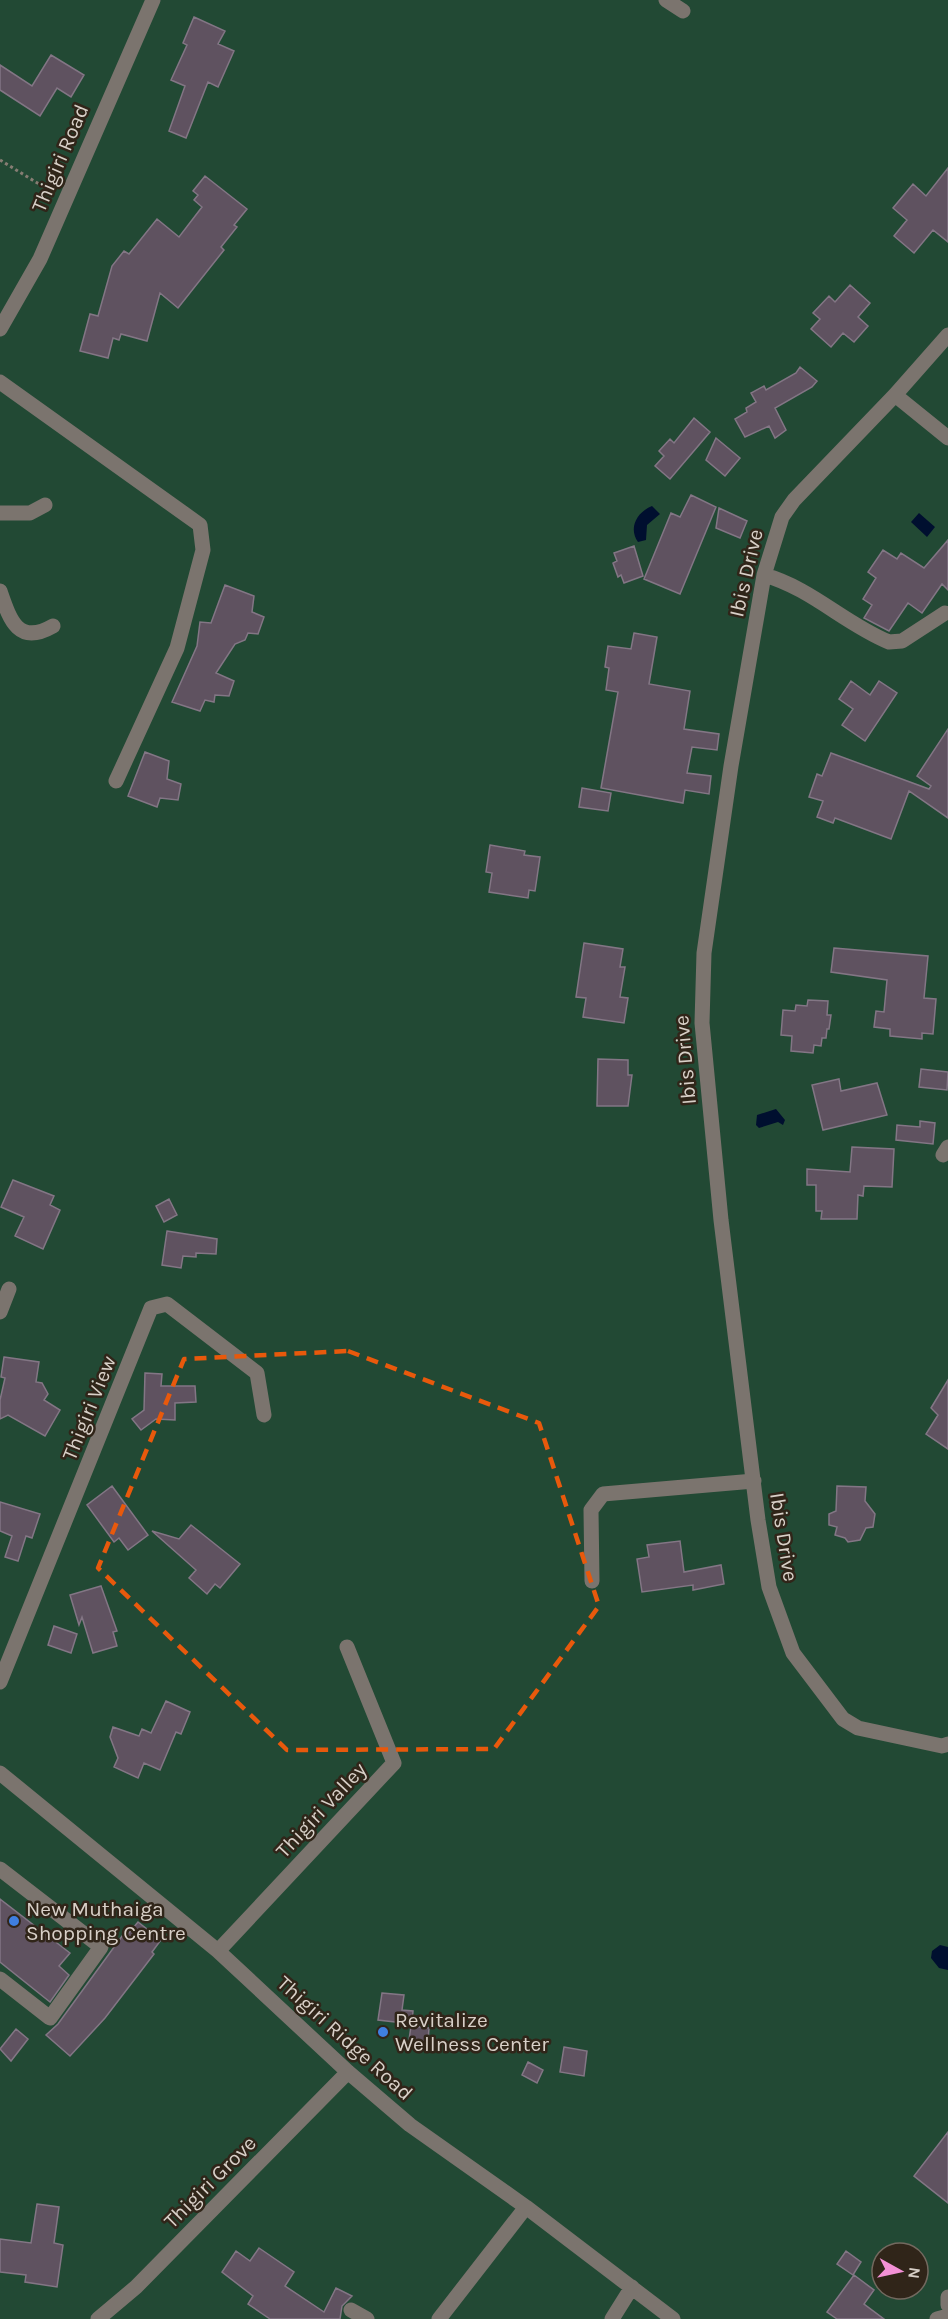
<svg xmlns="http://www.w3.org/2000/svg" width="948" height="2319" viewBox="0 0 948 2319" font-family="Karla,sans-serif">
  <style>
    .green { fill: #224934; fill-rule: evenodd }
    .water { fill: #000f2f }
    .building { fill: #5f5260; stroke: #837685; stroke-width: 1.5 }
    .lines { fill: none; stroke-linecap: round; stroke-linejoin: round }
    .path { stroke: #867d73; stroke-width: 3; stroke-dasharray: 3 3; stroke-linecap: butt }
    .minor { stroke: #7b746e; stroke-width: 15 }
    .marked { fill: none; stroke: #e8590c; stroke-width: 4.5; stroke-dasharray: 12 8; stroke-linejoin: round }
    .shop-dot { fill: #3f7fe0; stroke: #302519; stroke-width: 2 }
    .labels { text-anchor: middle; stroke-width: 5; stroke-linejoin: round; paint-order: stroke }
    .street-label { font-size: 21px; fill: #d8d0c8; stroke: #302519 }
    .poi-label { font-size: 21px; fill: #d8d0c8; stroke: #302519; text-anchor: start }
  </style>
  <rect width="100%" height="100%" fill="#302519"/>
  <path class="green" d="M0,0H948V2319H0ZM882,2253H918V2289H882Z"/>
  <path class="water" d="M652,506L660,514L647,525L646,540L638,542C628,528 637,512 652,506Z
    M919,513L935,527L927,537L911,522Z
    M776,1109L785,1120L783,1125L778,1122L759,1128L756,1125L757,1115Z
    M940,1945L948,1947V1970L939,1968L931,1958L932,1951Z"/>
  <path class="building" d="M194,17L225,31L218,44L234,51L218,87L208,82L186,138L169,131L185,86L171,80L187,45L183,43Z
    M51,55L84,75L71,97L57,88L40,116L0,90V65L32,86Z
    M948,168V242L933,230L914,253L894,236L907,220L893,208L913,184L926,196Z
    M205,176L247,209L234,225L237,227L221,247L224,250L178,308L160,293L147,341L121,334L119,340L113,338L108,358L80,351L90,314L98,316L112,266L124,251L129,254L157,219L179,237L202,207L194,200L198,195L193,191Z
    M850,285L870,303L858,317L868,326L854,342L843,333L831,347L811,329L820,319L813,313L829,296L835,302Z
    M800,367L817,381L812,387L775,408L786,430L775,438L769,426L745,437L735,419L747,412L746,408L756,402L751,393L764,386L766,390L796,373Z
    M694,418L710,432L670,479L655,466L664,456L659,451L670,439L674,443Z
    M716,438L740,458L725,476L706,460Z
    M691,495L716,507L680,594L644,579L671,513L680,517Z
    M719,508L747,521L740,538L716,528Z
    M948,540V590L942,584L922,613L908,603L889,631L864,618L872,605L863,599L876,578L868,572L883,550L897,559L901,553L924,568Z
    M634,546L643,576L624,583L621,575L618,577L613,563L617,561L614,553Z
    M225,585L254,596L252,612L264,617L258,634L248,633L245,640L235,644L216,673L234,681L229,696L215,695L214,702L205,700L200,711L172,702L197,646L200,622L211,623Z
    M634,633L657,637L649,684L690,691L684,729L719,734L717,750L692,747L687,773L711,776L709,794L685,790L683,803L601,788L618,692L606,690L609,668L605,667L608,646L631,649Z
    M851,681L870,695L879,681L897,693L865,741L842,725L853,709L839,699Z
    M948,729V818L909,791L891,839L835,818L833,823L817,817L823,801L809,797L817,774L822,776L831,753L929,789L931,786L917,776Z
    M145,752L169,761L167,779L181,784L178,800L160,798L157,807L128,796Z
    M582,788L611,793L608,811L579,807Z
    M490,845L525,851L524,855L540,857L535,891L529,890L528,898L489,892L492,873L486,872Z
    M584,943L623,949L620,967H625L620,997L628,998L624,1023L583,1017L586,998L576,997Z
    M834,948L928,956L924,998L936,999L933,1034L922,1033V1039L890,1036V1029L874,1027L876,1011L884,1012L887,980L831,972Z
    M808,1000L828,1001L827,1015H831L829,1029H827L826,1038H822L821,1046L814,1045L813,1053L791,1051L792,1036L781,1035L783,1010L795,1011L796,1005L807,1006Z
    M598,1059L628,1060V1075H632L628,1106H597Z
    M921,1069L948,1072L947,1090L919,1087Z
    M839,1079L841,1091L877,1083L887,1115L823,1130L812,1085Z
    M920,1121L935,1123L933,1144L896,1140L897,1125L920,1127Z
    M852,1147L894,1149L892,1187L864,1186L863,1196L858,1195L857,1219H821L822,1211H816V1185H807V1169L850,1172Z
    M13,1180L54,1196L50,1205L60,1210L43,1249L15,1236L24,1217L1,1207Z
    M169,1199L177,1215L164,1222L156,1206Z
    M167,1231L217,1239L216,1254L196,1253V1257L183,1256L181,1268L162,1265Z
    M4,1357L39,1362L36,1382L42,1383L48,1394L44,1400L60,1410L45,1436L8,1415L0,1419V1400L5,1378L1,1377Z
    M145,1373L162,1374L161,1386H195L196,1402L175,1403V1420L156,1419L141,1430L132,1419L144,1410Z
    M948,1380V1449L926,1434L938,1415L931,1408Z
    M112,1486L148,1535L128,1550L119,1538L114,1542L87,1505Z
    M837,1486L866,1487L865,1501L875,1514L873,1527L866,1528L860,1540L848,1542L845,1538L835,1535L837,1527L829,1525V1514L836,1511Z
    M0,1502L40,1514L32,1538L26,1536L18,1561L5,1557L12,1536L0,1531Z
    M191,1525L240,1564L220,1588L215,1584L207,1594L189,1578L196,1570L152,1531L179,1539Z
    M680,1541L684,1572L721,1565L724,1584L693,1590V1585L642,1592L637,1559L649,1557L647,1545Z
    M101,1586L117,1631L113,1632L117,1646L93,1653L82,1617L79,1625L70,1595Z
    M54,1626L77,1634L71,1653L48,1645Z
    M166,1701L190,1712L181,1734L176,1732L160,1770L144,1763L138,1778L114,1767L118,1758L110,1737L113,1727L139,1736L142,1729L151,1733Z
    M0,1899L70,1953L59,1966L69,1975L50,2002L0,1962Z
    M138,1922L161,1940L152,1952L154,1954L105,2018L70,2056L46,2035L58,2024L125,1932L128,1934Z
    M382,1993L404,1995L402,2010L413,2011L412,2024L378,2020Z
    M411,2026L429,2028L428,2042L409,2040Z
    M16,2029L28,2039L11,2061L0,2049Z
    M564,2047L587,2051L584,2076L560,2072Z
    M528,2062L543,2070L537,2083L522,2075Z
    M948,2132V2203L914,2176Z
    M37,2204L59,2207L54,2243L63,2245L57,2287L25,2282L26,2275L0,2272V2239L31,2243Z
    M259,2248L294,2272L285,2286L324,2312L336,2288L352,2296L342,2306L340,2319H270L248,2304L253,2296L222,2272L236,2251L250,2261Z
    M846,2251L861,2262L853,2275L837,2264Z
    M854,2275L874,2290L864,2304L884,2319H837L827,2312Z"/>
  <g class="lines">
    <path class="path" d="M0,160L52,192"/>
    <path class="minor" d="M666,0L683,11
      M0,329L40,259L153,0
      M948,335L895,395L794,500L782,517L764,575L731,766L704,953L702,1023L721,1220L758,1520L769,1587L793,1653L843,1719L858,1728L942,1746L948,1744
      M0,382L200,525L203,550L177,648L116,781
      M895,395L948,438
      M0,513H30L45,505
      M764,575C811,588 845,624 889,642L902,641L945,613
      M0,591C10,620 18,646 53,626
      M943,1155L948,1147
      M0,1312L9,1289
      M592,1581L591,1510L603,1494L754,1481
      M0,1682L151,1308L167,1304L257,1373L264,1415
      M0,1773L218,1951L348,2072L410,2125L526,2207L673,2319
      M0,1869L101,1947L50,2018L0,1979
      M218,1951L394,1763L347,1647
      M948,2297V2305
      M351,2310L367,2319
      M98,2319L136,2287L348,2072
      M439,2319L526,2207
      M612,2319L632,2287
      M937,2319L948,2316"/>
  </g>
  <path class="marked" d="M348,1351L539,1423L599,1606L494,1749L287,1750L98,1568L184,1359Z"/>
  <g class="shop-dot">
    <circle cx="14" cy="1921" r="6"/>
    <circle cx="383" cy="2032" r="6"/>
  </g>
  <g class="labels">
    <g class="street-label">
      <text transform="translate(60 158) rotate(-67)" y="7">Thigiri Road</text>
      <text transform="translate(746 573) rotate(-77)" y="7">Ibis Drive</text>
      <text transform="translate(685 1060) rotate(-95)" y="7">Ibis Drive</text>
      <text transform="translate(89 1408) rotate(-68)" y="7">Thigiri View</text>
      <text transform="translate(784 1537) rotate(81)" y="7">Ibis Drive</text>
      <text transform="translate(321 1810) rotate(-47)" y="7">Thigiri Valley</text>
      <text transform="translate(345 2038) rotate(42)" y="7">Thigiri Ridge Road</text>
      <text transform="translate(210 2182) rotate(-45)" y="7">Thigiri Grove</text>
    </g>
    <g class="poi-label">
      <text x="26" y="1916">New Muthaiga<tspan x="26" dy="24">Shopping Centre</tspan></text>
      <text x="395" y="2027">Revitalize<tspan x="395" dy="24">Wellness Center</tspan></text>
    </g>
  </g>
  <g transform="translate(900 2271) rotate(98)"><circle r="28" fill="#302519" stroke="#73695f" stroke-width="1.5"/>
  <path d="M0-4.5L10 22L0 15L-10 22Z" fill="#f391d6"/>
  <text y="-9" font-size="16" font-weight="bold" text-anchor="middle" fill="#d8d0c8">N</text>
  </g>
</svg>
